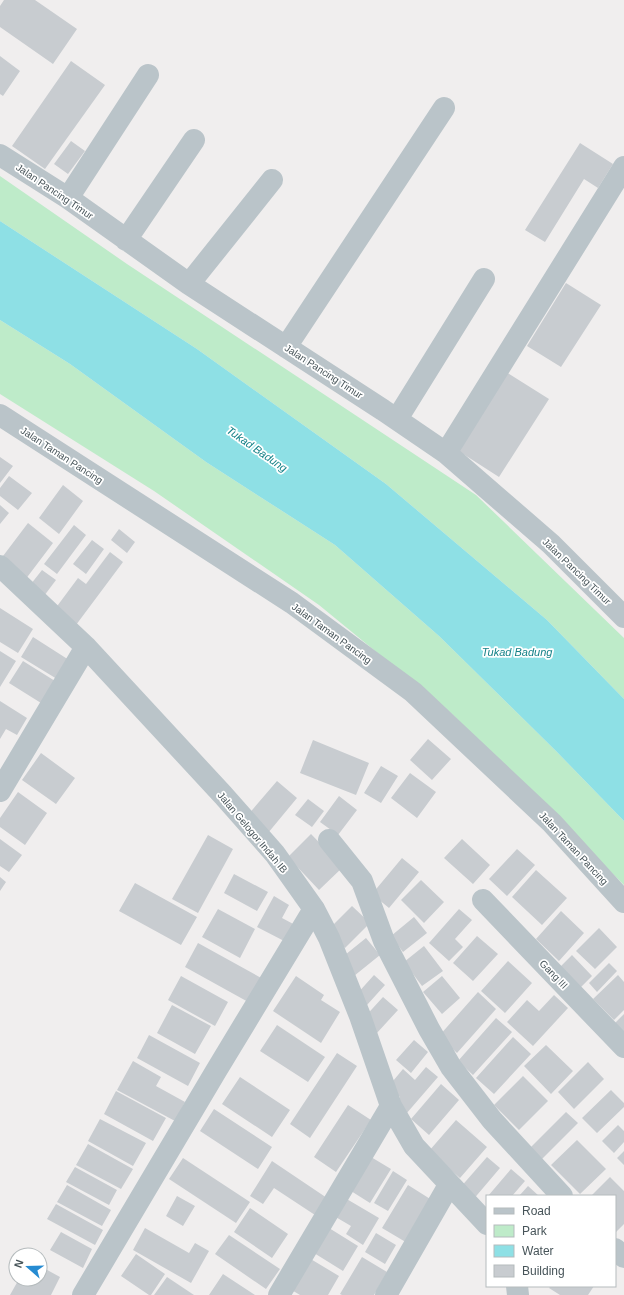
<svg xmlns="http://www.w3.org/2000/svg" width="624" height="1295" viewBox="0 0 624 1295" font-family="Arial,sans-serif">
  <style>
    .green { fill: #beebc9 }
    .water { fill: #8ee0e5 }
    .building { fill: #c8ccd0 }
    .lines { fill: none; stroke-linecap: round; stroke-linejoin: round }
    .minor { stroke: #bac4c9; stroke-width: 22 }
    .labels { text-anchor: middle; stroke-width: 3.5; stroke-linejoin: round; paint-order: stroke }
    .street-label { font-size: 10px; fill: #475459; stroke: #fff }
    .water-label { font-size: 11px; font-style: italic; fill: #158288; stroke: #fff }
  </style>
  <rect width="100%" height="100%" fill="#f0eeee"/>
  <path class="green" d="M0,176L127,264L476,495L624,638V699L547,620L386,484L197,349L0,221Z
    M0,320L70,364L206,462L335,545L439,636L556,751L624,821V885L452,714L319,605L154,491L0,394Z"/>
  <path class="water" d="M0,221L197,349L386,484L547,620L624,699V821L556,751L439,636L335,545L206,462L70,364L0,320Z"/>
  <path class="building" d="M4,0H35L77,29L53,64L0,27V6Z
    M0,56L20,71L3,96L0,94Z
    M71,61L105,85L45,169L12,146Z
    M71,141L85,151L68,174L54,164Z
    M580,143L613,164L598,188L584,179L545,242L525,230Z
    M566,283L601,305L561,367L527,346Z
    M506,372L549,399L499,477L457,450Z
    M0,457L13,466L0,483Z
    M9,476L32,493L18,510L0,496V488Z
    M63,485L83,501L59,534L39,518Z
    M0,505L9,513L0,524Z
    M28,523L53,543L25,580L0,560Z
    M74,525L86,535L57,574L44,564Z
    M119,529L135,542L127,553L111,540Z
    M92,540L104,549L86,574L73,564Z
    M110,552L123,562L73,629L52,613L78,578L86,584Z
    M42,570L56,580L41,600L27,589Z
    M0,608L33,629L18,653L0,642Z
    M33,637L69,660L57,679L21,657Z
    M0,651L16,661L0,687Z
    M23,661L55,681L41,703L9,683Z
    M0,701L27,718L17,735L6,729L0,739Z
    M428,739L451,759L432,780L410,760Z
    M313,740L369,763L356,795L300,773Z
    M41,753L75,778L56,804L22,780Z
    M381,766L398,776L381,803L364,793Z
    M410,773L436,792L417,818L391,798Z
    M277,781L297,798L268,833L247,816Z
    M18,792L47,813L25,845L0,827V818Z
    M339,796L357,810L338,835L320,822Z
    M308,799L324,811L312,827L295,815Z
    M311,834L343,867L319,890L288,857Z
    M208,835L233,849L198,913L172,899Z
    M0,839L22,855L9,872L0,866Z
    M462,839L490,865L473,884L444,858Z
    M517,849L535,865L507,896L489,879Z
    M402,858L419,872L389,908L372,894Z
    M536,870L567,898L542,925L512,897Z
    M234,874L268,892L257,911L224,893Z
    M0,877L6,882L0,891Z
    M421,880L444,902L424,923L401,900Z
    M135,883L197,917L181,945L119,911Z
    M274,896L289,905L282,918L297,926L288,943L257,927Z
    M352,906L370,923L345,948L328,930Z
    M218,909L255,929L240,958L202,937Z
    M459,909L472,920L455,939L463,947L449,961L429,943Z
    M561,911L584,933L559,961L536,939Z
    M414,917L427,933L403,952L391,936Z
    M599,928L617,947L595,969L576,951Z
    M477,936L498,954L473,981L453,963Z
    M366,938L380,955L354,976L340,959Z
    M198,943L263,979L250,1003L185,967Z
    M424,946L443,971L422,986L404,962Z
    M572,955L592,976L580,988L560,967Z
    M508,961L532,983L505,1013L481,991Z
    M609,963L617,971L597,992L589,983Z
    M374,975L385,985L367,1005L356,995Z
    M618,975L624,982V1010L614,1020L593,999Z
    M181,976L228,1002L215,1026L168,1000Z
    M296,976L324,995L321,1000L340,1012L321,1043L273,1011Z
    M442,976L460,998L442,1014L423,992Z
    M478,992L496,1009L457,1053L439,1036Z
    M554,995L568,1008L533,1046L507,1022L527,1000L539,1011Z
    M383,997L398,1010L376,1034L362,1020Z
    M172,1005L211,1026L195,1054L157,1033Z
    M624,1014V1034L614,1024Z
    M496,1018L512,1032L473,1075L458,1061Z
    M277,1025L325,1057L308,1082L260,1051Z
    M149,1035L200,1063L188,1086L137,1058Z
    M513,1037L531,1054L494,1094L476,1078Z
    M414,1040L428,1052L411,1073L396,1060Z
    M546,1045L573,1071L551,1094L524,1066Z
    M337,1053L357,1066L310,1138L290,1124Z
    M133,1061L161,1077L156,1086L185,1102L175,1121L117,1090Z
    M588,1062L604,1079L574,1109L558,1092Z
    M426,1067L438,1077L406,1114L395,1103L400,1097L388,1087L403,1069L415,1080Z
    M523,1076L548,1101L519,1130L494,1105Z
    M240,1077L290,1110L272,1137L222,1104Z
    M441,1084L459,1100L429,1135L411,1119Z
    M611,1090L624,1103V1107L597,1133L582,1118Z
    M116,1091L166,1118L153,1141L104,1114Z
    M348,1105L371,1120L336,1172L314,1157Z
    M214,1109L272,1147L258,1169L200,1131Z
    M566,1112L578,1123L538,1163L527,1151Z
    M100,1119L146,1143L133,1166L88,1141Z
    M456,1120L487,1147L460,1178L429,1151Z
    M618,1125L624,1131V1142L614,1153L602,1141Z
    M577,1140L606,1169L580,1194L551,1165Z
    M88,1144L133,1169L121,1189L76,1165Z
    M624,1151V1165L617,1158Z
    M371,1157L391,1169L370,1203L351,1191Z
    M487,1157L500,1168L472,1201L459,1189Z
    M183,1158L250,1202L236,1223L169,1179Z
    M272,1161L327,1198L315,1215L274,1188L263,1204L250,1196Z
    M75,1167L117,1190L109,1205L66,1182Z
    M511,1169L525,1181L512,1196H488Z
    M393,1171L407,1180L388,1211L374,1203Z
    M610,1177L624,1191V1224L615,1233V1196H591Z
    M67,1185L111,1210L102,1226L57,1202Z
    M408,1185L435,1202L409,1244L382,1228Z
    M528,1186L539,1196H519Z
    M177,1196L195,1206L183,1226L166,1216Z
    M345,1198L379,1218L363,1245L346,1234L351,1226L334,1216Z
    M56,1204L103,1230L95,1245L47,1219Z
    M250,1208L288,1234L272,1258L234,1232Z
    M145,1228L189,1253L195,1243L209,1251L191,1283L133,1250Z
    M329,1228L358,1246L343,1271L314,1253Z
    M61,1232L92,1249L83,1268L50,1250Z
    M376,1233L396,1245L385,1264L365,1252Z
    M229,1235L280,1269L266,1289L215,1254Z
    M136,1254L165,1274L151,1295H149L121,1276Z
    M362,1257L387,1272L374,1295H342L340,1294Z
    M309,1258L339,1276L328,1295H300L290,1289Z
    M40,1266L60,1277L51,1295H10L19,1279H40Z
    M223,1274L255,1295H209Z
    M167,1277L194,1295H154Z
    M551,1286H594L588,1295H560L549,1288Z"/>
  <g class="lines">
    <path class="minor" d="M0,155L68,198L189,284L383,410L446,453L551,544L624,617
      M68,198L148,75
      M126,240L194,140
      M189,284L272,180
      M286,347L444,108
      M0,415L292,603L413,692L552,823L624,902
      M397,419L484,279
      M446,453L624,167
      M0,566L86,647L223,795L275,854L314,909L329,938L360,1016L391,1106L414,1146L487,1224
      M0,791L86,647
      M329,840L362,881L384,941L429,1029L451,1067L492,1120L562,1196
      M483,900L624,1047
      M615,1249L624,1257
      M517,1286L518,1295
      M83,1295L216,1071L314,909
      M279,1295L391,1106
      M386,1295L449,1185"/>
  </g>
  <g class="labels">
    <g class="street-label">
      <text transform="translate(55 191) rotate(34)" y="4">Jalan Pancing Timur</text>
      <text transform="translate(324 371) rotate(33)" y="4">Jalan Pancing Timur</text>
      <text transform="translate(62 455) rotate(33)" y="4">Jalan Taman Pancing</text>
      <text transform="translate(577 571) rotate(44)" y="4">Jalan Pancing Timur</text>
      <text transform="translate(332 633) rotate(36)" y="4">Jalan Taman Pancing</text>
      <text transform="translate(253 832) rotate(50)" y="4">Jalan Gelogor Indah IB</text>
      <text transform="translate(574 848) rotate(47)" y="4">Jalan Taman Pancing</text>
      <text transform="translate(554 974) rotate(46)" y="4">Gang III</text>
    </g>
    <g class="water-label">
      <text transform="translate(257 449) rotate(35)" y="4">Tukad Badung</text>
      <text x="517" y="656">Tukad Badung</text>
    </g>
  </g>
  <rect x="486" y="1195" width="130" height="92" fill="#ffffff" stroke="#b5bbbd"/>
  <rect x="494" y="1208" width="20" height="6" fill="#bac4c9" stroke="#b5bbbd"/>
  <text x="522" y="1215" font-size="12" fill="#475459">Road</text>
  <rect x="494" y="1225" width="20" height="12" fill="#beebc9" stroke="#b5bbbd"/>
  <text x="522" y="1235" font-size="12" fill="#475459">Park</text>
  <rect x="494" y="1245" width="20" height="12" fill="#8ee0e5" stroke="#b5bbbd"/>
  <text x="522" y="1255" font-size="12" fill="#475459">Water</text>
  <rect x="494" y="1265" width="20" height="12" fill="#c8ccd0" stroke="#b5bbbd"/>
  <text x="522" y="1275" font-size="12" fill="#475459">Building</text>
  <g transform="translate(28 1267) rotate(290)"><circle r="19" fill="#ffffff" stroke="#b5bbbd"/>
  <path d="M0-3L7 15L0 10L-7 15Z" fill="#268bd2"/>
  <text y="-6" font-size="11" font-weight="bold" text-anchor="middle" fill="#475459">N</text>
  </g>
</svg>
